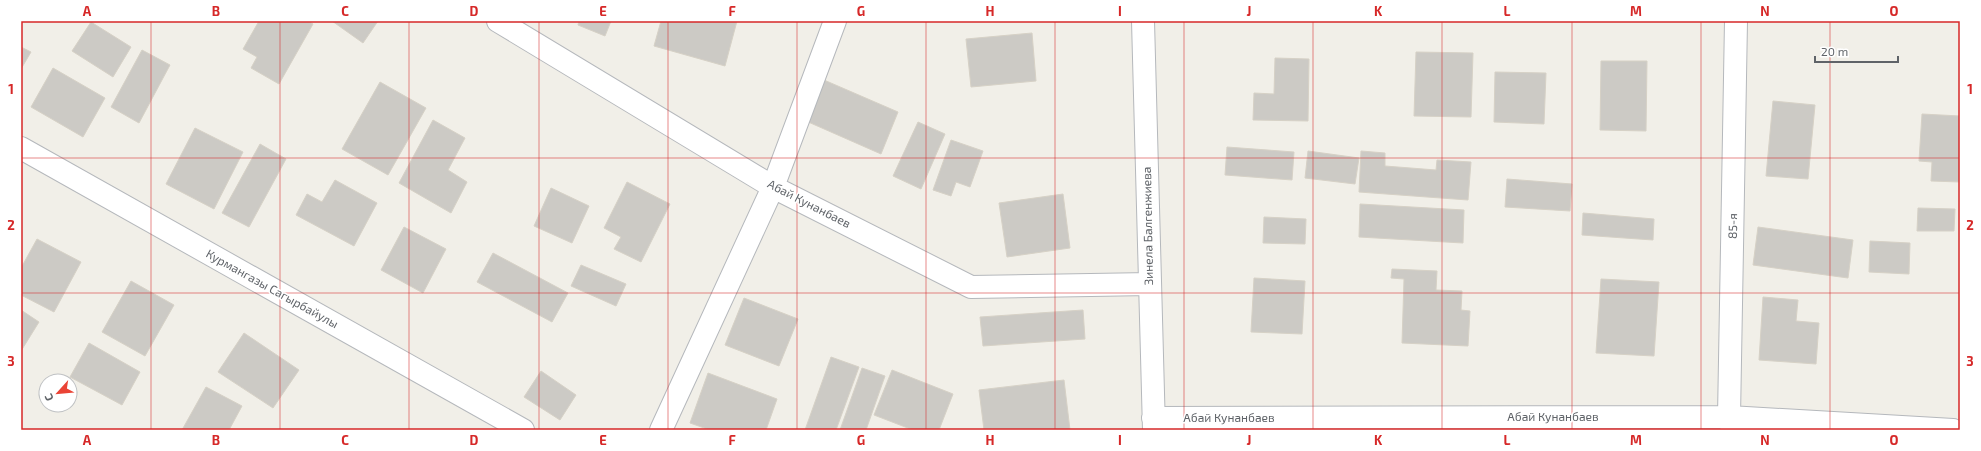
<svg xmlns="http://www.w3.org/2000/svg" width="1981" height="451" viewBox="0 0 1981 451" font-family="'Exo 2',sans-serif">
  <style>
    .building { fill: #cccac5; stroke: #d6d1c6 }
    .lines { fill: none; stroke-linecap: round; stroke-linejoin: round }
    .minor-casing { stroke: #b5b8bc; stroke-width: 24 }
    .minor { stroke: #fff; stroke-width: 22 }
    .grid { fill: none; stroke: #d62828; stroke-width: 1; stroke-opacity: 0.55 }
    .labels { text-anchor: middle; stroke-width: 3; stroke-linejoin: round; paint-order: stroke }
    .street-label { font-size: 12px; fill: #5f6368; stroke: #fff }
    .neatline { fill: none; stroke: #d62828; stroke-width: 1.5 }
    .grid-label { font-size: 13px; text-anchor: middle; font-weight: bold; fill: #d62828 }
  </style>
  <rect width="100%" height="100%" fill="#f1efe8"/>
  <path class="building" d="M259,21H308L313,24L279,84L251,68L257,57L243,49Z
    M332,21H378L363,43Z
    M579,21H611L605,36L578,25Z
    M661,21H737L725,66L654,46Z
    M91,22L131,47L113,77L72,51Z
    M1032,33L1036,81L971,87L966,39Z
    M21,47L31,52L21,69Z
    M142,50L170,65L139,123L111,107Z
    M1416,52L1473,53L1471,117L1414,116Z
    M1275,58L1309,59L1308,121L1253,120L1254,93L1274,94Z
    M1601,61H1647L1646,131L1600,130Z
    M53,68L105,98L83,137L31,107Z
    M1495,72L1546,73L1544,124L1494,122Z
    M824,80L898,112L881,154L806,121Z
    M380,82L426,108L388,175L342,149Z
    M1773,101L1815,105L1808,179L1766,176Z
    M1922,114L1960,116V182L1931,181L1932,162L1919,161Z
    M433,120L465,138L448,170L467,182L451,213L399,183Z
    M918,122L945,134L921,189L893,176Z
    M195,128L243,152L214,209L166,184Z
    M951,140L983,151L970,187L956,182L951,196L933,190Z
    M260,144L286,159L249,227L222,213Z
    M1227,147L1294,152L1292,180L1225,175Z
    M1308,151L1359,158L1355,184L1305,178Z
    M1361,151L1385,153V166L1436,170L1437,160L1471,162L1468,200L1359,192Z
    M1507,179L1572,184L1570,211L1505,207Z
    M335,180L377,203L354,246L296,215L307,194L322,202Z
    M627,182L670,204L641,262L614,249L621,237L604,228Z
    M551,188L589,206L572,243L534,226Z
    M1063,194L1070,248L1007,257L999,203Z
    M1360,204L1464,210L1463,243L1359,237Z
    M1918,208L1955,209L1954,231H1917Z
    M1583,213L1654,219L1653,240L1582,235Z
    M1264,217L1306,219L1305,244L1263,243Z
    M404,227L446,249L423,293L381,270Z
    M1758,227L1853,240L1848,278L1753,265Z
    M37,239L81,262L54,312L21,295V268Z
    M1870,241L1910,243L1909,274L1869,272Z
    M493,253L568,293L552,322L477,282Z
    M581,265L626,284L616,306L571,286Z
    M1392,269L1437,271L1436,290L1462,291L1461,310L1470,311L1468,346L1402,343L1404,279L1391,278Z
    M1254,278L1305,281L1302,334L1251,332Z
    M1601,279L1659,282L1654,356L1596,353Z
    M131,281L174,305L145,356L102,332Z
    M1763,297L1798,300L1796,321L1819,323L1816,364L1759,360Z
    M744,298L798,319L779,366L725,345Z
    M21,310L39,322L21,351Z
    M1083,310L1085,339L983,346L980,317Z
    M244,333L299,370L273,408L218,372Z
    M89,343L140,372L122,405L70,377Z
    M831,357L859,367L836,430H805Z
    M862,368L885,376L866,430H840Z
    M892,370L953,394L939,430H913L874,415Z
    M541,371L576,395L560,420L524,397Z
    M708,373L777,399L766,430H710L690,423Z
    M1064,380L1070,430H984L979,390Z
    M206,387L242,406L229,430H182Z"/>
  <g class="lines">
    <defs>
      <path id="minor" d="M498,21L773,187L971,287L1150,284
        M1143,21L1154,430
        M21,148L523,430
        M1153,418L1729,417L1953,430
        M661,430L773,187L835,21
        M1732,430L1729,417L1736,21"/>
    </defs>
    <use href="#minor" class="minor-casing"/>
    <use href="#minor" class="minor"/>
  </g>
  <path class="grid" d="M151,21V430M280,21V430M409,21V430M539,21V430M668,21V430M797,21V430M926,21V430M1055,21V430M1184,21V430M1313,21V430M1442,21V430M1572,21V430M1701,21V430M1830,21V430M21,158H1960M21,293H1960"/>
  <g class="labels">
    <g class="street-label">
      <text transform="translate(809 204) rotate(27)" y="4">Абай Кунанбаев</text>
      <text transform="translate(1148 226) rotate(-91)" y="4">Зинела Балгенжиева</text>
      <text transform="translate(1733 226) rotate(-89)" y="4">85-я</text>
      <text transform="translate(272 289) rotate(29)" y="4">Курмангазы Сагырбайулы</text>
      <text x="1553" y="421">Абай Кунанбаев</text>
      <text x="1229" y="422">Абай Кунанбаев</text>
    </g>
  </g>
  <rect width="1981" height="451" fill="none" stroke="#ffffff" stroke-width="44"/>
  <g transform="translate(58 393) rotate(243)"><circle r="19" fill="#ffffff" stroke="#bfc1c3"/>
  <path d="M0-3L7 15L0 10L-7 15Z" fill="#ea4335"/>
  <text y="-6" font-size="11" font-weight="bold" text-anchor="middle" fill="#5f6368">С</text>
  </g>
  <path d="M1815 56v6h83v-6" fill="none" stroke="#5f6368" stroke-width="2"/>
  <text x="1821" y="56" font-size="12" fill="#5f6368" stroke="#ffffff" stroke-width="3" paint-order="stroke">20 m</text>
  <rect x="22" y="22" width="1937" height="407" class="neatline"/>
  <g class="grid-label">
    <text x="87" y="16">A</text>
    <text x="216" y="16">B</text>
    <text x="345" y="16">C</text>
    <text x="474" y="16">D</text>
    <text x="603" y="16">E</text>
    <text x="732" y="16">F</text>
    <text x="861" y="16">G</text>
    <text x="990" y="16">H</text>
    <text x="1120" y="16">I</text>
    <text x="1249" y="16">J</text>
    <text x="1378" y="16">K</text>
    <text x="1507" y="16">L</text>
    <text x="1636" y="16">M</text>
    <text x="1765" y="16">N</text>
    <text x="1894" y="16">O</text>
    <text x="11" y="94">1</text>
    <text x="1970" y="94">1</text>
    <text x="11" y="230">2</text>
    <text x="1970" y="230">2</text>
    <text x="11" y="366">3</text>
    <text x="1970" y="366">3</text>
    <text x="87" y="445">A</text>
    <text x="216" y="445">B</text>
    <text x="345" y="445">C</text>
    <text x="474" y="445">D</text>
    <text x="603" y="445">E</text>
    <text x="732" y="445">F</text>
    <text x="861" y="445">G</text>
    <text x="990" y="445">H</text>
    <text x="1120" y="445">I</text>
    <text x="1249" y="445">J</text>
    <text x="1378" y="445">K</text>
    <text x="1507" y="445">L</text>
    <text x="1636" y="445">M</text>
    <text x="1765" y="445">N</text>
    <text x="1894" y="445">O</text>
  </g>
</svg>
